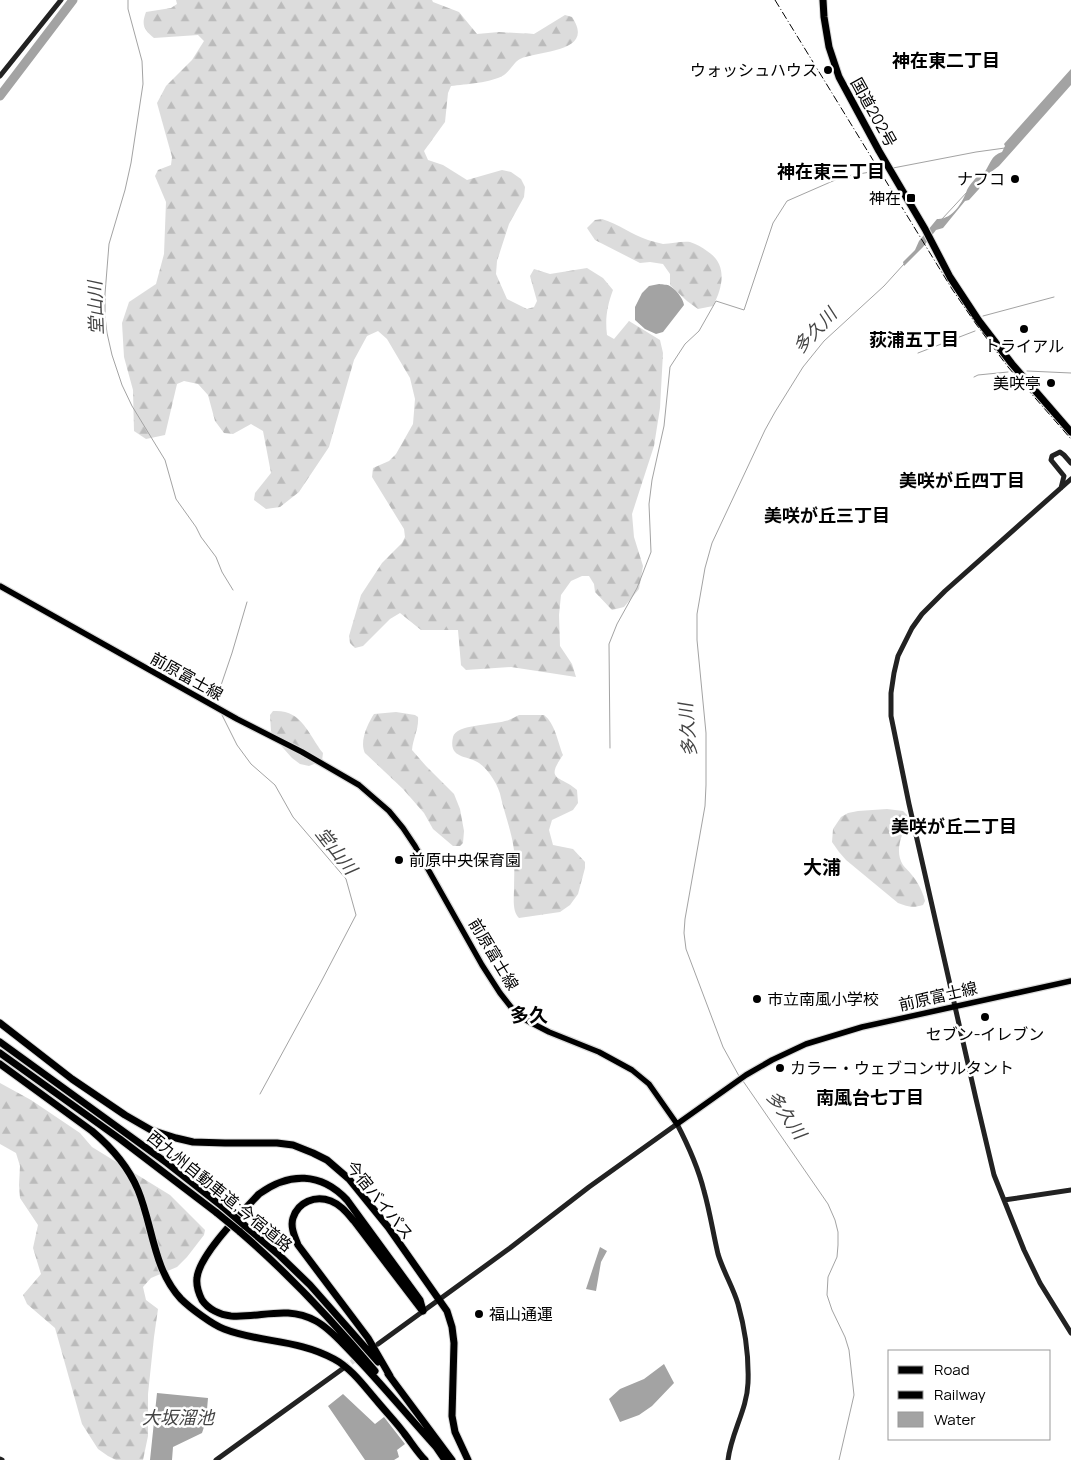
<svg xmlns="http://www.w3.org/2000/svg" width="1071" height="1460" viewBox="0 0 1071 1460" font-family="Manrope,'Noto Sans JP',sans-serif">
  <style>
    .forest { fill: url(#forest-firs) }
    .water { fill: #a3a3a3 }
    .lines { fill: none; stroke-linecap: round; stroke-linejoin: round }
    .stream { stroke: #a3a3a3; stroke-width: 1 }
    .river { stroke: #a3a3a3; stroke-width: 9 }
    .secondary-tunnel { stroke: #d9d9d9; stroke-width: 5; stroke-dasharray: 5 2.5; stroke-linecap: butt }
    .primary-casing { stroke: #dbdbdb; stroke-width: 8 }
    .highway-casing { stroke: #dbdbdb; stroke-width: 9 }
    .secondary { stroke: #222; stroke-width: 5 }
    .primary { stroke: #000; stroke-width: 5.5 }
    .highway { stroke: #000; stroke-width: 7 }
    .rail { stroke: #000; stroke-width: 1; stroke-dasharray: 8 2.5 1 2.5; stroke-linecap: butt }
    .highway-bridge-casing { stroke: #dbdbdb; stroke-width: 9; stroke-linecap: butt }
    .highway-bridge { stroke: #000; stroke-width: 7 }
    .poi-dot { fill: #000; stroke: #fff; stroke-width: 2 }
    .labels { text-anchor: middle; stroke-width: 5; stroke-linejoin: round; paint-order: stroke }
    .poi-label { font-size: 16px; fill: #000; stroke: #fff; text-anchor: end }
    .street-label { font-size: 16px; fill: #000; stroke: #fff }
    .neighbourhood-label { font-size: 18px; font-weight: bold; fill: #000; stroke: #fff }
    .water-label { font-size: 18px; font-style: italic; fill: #444; stroke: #fff }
    .quarter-label { font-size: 19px; font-weight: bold; fill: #000; stroke: #fff }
  </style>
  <defs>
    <pattern id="forest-firs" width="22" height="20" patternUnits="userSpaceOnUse" patternTransform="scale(1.25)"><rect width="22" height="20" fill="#dcdcdc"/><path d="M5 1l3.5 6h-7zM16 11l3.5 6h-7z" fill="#bbb"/></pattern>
  </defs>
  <rect width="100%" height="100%" fill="#fff"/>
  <path class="forest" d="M176,0H432L433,2L459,12L477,34L499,32L534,34L565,15L572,17C596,53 540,50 520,59C514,62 510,71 504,75C491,83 466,84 451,86L448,93L445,122L424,151L428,160L443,165L467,180L502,170L511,172L521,179L525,187L524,197L509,224L497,261L496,274L507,299L527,309L534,307L537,301L530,276L534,269L550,274L587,268L603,278L613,290C607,306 605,319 607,335L614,339L629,321L660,340L663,353L660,408L654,446L632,514L634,537L643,566L639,589L624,607L612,610L595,592L594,584L589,576H582L571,581L561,595L559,615L560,646L572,664L576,677L511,667L466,670L461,665L458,630H421L400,613L390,619L363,646L355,648L350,643L349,636L361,595L382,563L402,543L405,537L404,529L372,477L373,468L389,461L396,454L413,424L415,399L410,378L387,339L378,331L367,336L354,360L329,447L299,492L280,507L266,509L254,500L255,493L271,473L263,431L251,424L233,434L224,433L215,421L208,395L198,384L184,381L177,384L165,435L146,439L134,431L133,390L124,357L122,323L129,302L156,284L164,254L166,202L155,176L158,170L171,165L172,157L157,103L166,86L192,60L204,41L198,35L154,38C144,30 141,25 146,12L171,8L177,4Z
    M602,219C619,224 632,235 648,240C652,241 658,243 663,244C672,244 681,241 690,242C696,244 702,247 707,251C728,264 723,287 713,306L698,309L687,301L670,285V274L663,264L650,262L640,263L595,240L587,228L595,220Z
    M273,711C302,709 308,734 323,753L322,761L309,766L300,764L292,758L275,739L271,731L270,715Z
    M396,712L415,715L418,717C419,729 413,738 412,750L426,766L454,794L460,809L464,831L463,843L460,846H453L433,829L424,813L403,789L365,753C359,742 368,723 374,714Z
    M519,715H544C555,723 558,743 563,755C544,782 561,775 577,790L578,803L573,810L552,820L549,830L553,845L573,849L585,862V868L578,894L570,905L560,912L519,918C512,911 514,898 514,889C514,876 515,863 514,850C512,833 505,815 501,798C499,786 489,770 479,763C467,755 448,759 453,737C456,724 494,725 505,721C510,720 515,717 519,715Z
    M887,809L903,811L907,815L908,821C902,834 894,851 903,865C905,868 909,871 911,874C918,882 922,890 925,901L923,905C913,908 908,907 898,903L846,860L839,852L832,842L833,829L841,817L848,813L858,811Z
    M0,1083L31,1100L80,1133L92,1147L170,1195L205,1230L204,1235L187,1257L177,1267L151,1278L143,1287L146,1300L158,1309L154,1337L148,1394V1436L143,1460H116L108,1456L98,1449L82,1424L55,1328L27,1304L23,1295L41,1274L33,1248L38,1225L20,1198L19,1185L20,1166L16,1153L0,1144Z"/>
  <path class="water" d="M1071,69V85L999,166L983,178L979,189L969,200L965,201L943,228L936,230L923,247L904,266L903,262L915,250L919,241L937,219C952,220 963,202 967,190C970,184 976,178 980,173H984C990,165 991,155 1002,152L1005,146L1004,144Z
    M659,284C660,284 667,285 668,285C675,288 683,298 684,305L663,332L656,334L645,329L635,320V307L642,293L649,286Z
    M600,1247L607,1251L601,1262L596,1291L586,1289Z
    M664,1364L674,1383L652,1406L639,1415L620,1422L609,1399L620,1389L644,1379Z
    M157,1393L208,1398L206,1421L202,1433L173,1447L172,1460H150Z
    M343,1394L375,1424L384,1417L405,1444L397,1450L399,1457L394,1460H365L328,1406Z"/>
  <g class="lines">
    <path class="stream" d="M128,0V9L142,61L143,84L131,163L125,190L109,244L105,294V317L107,333L112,355L122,385L132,406L165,460L176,499L196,527L201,537L216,557L222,572L233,590
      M893,168L976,152L1005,148
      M942,219L968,191
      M983,316L1054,297
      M918,353L975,331
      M1027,371L1071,373
      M974,377L978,375L1008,372
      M216,700L232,653L247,602
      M222,715L237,745L251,764L275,785L293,817L346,879L356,915L321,982L260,1094
      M610,748L609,644L617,624L637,588L651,552L649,504L652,480L664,426L670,367L685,344L699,331L716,301L744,310L773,223L787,201L842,177L887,169
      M739,1076L723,1047L686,949L684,933L685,919L705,806L706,785V733L697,640V614L705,568L712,543L765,430L775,412L803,367L824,341L884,286L904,264
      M743,1081L828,1204L835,1220L838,1232V1245L837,1257L828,1277L827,1295L832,1310L845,1337L849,1350L854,1395L839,1460"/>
    <path class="river" d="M0,96L73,0"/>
    <path class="secondary-tunnel" d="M345,1367L359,1357"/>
    <defs>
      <path id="primary" d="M0,586L237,719L302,752L359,785L389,811L403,828L415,846L482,965L500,993L511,1007L524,1019L549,1032L599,1052L632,1070L649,1084L677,1124L746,1075L772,1060L806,1044L862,1027L1071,981"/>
      <path id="highway" d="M823,0L824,17L829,47L839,77L879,151L925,229L950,277L979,321L1012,364L1071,432
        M0,1023L72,1079L125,1115L151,1130L176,1138L193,1142L225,1143H277L293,1145L313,1153L327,1160L349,1179L388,1227L447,1311L452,1327L454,1343L452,1416L455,1432L468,1460
        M0,1042L167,1163L223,1207
        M0,1053L120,1139L217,1213
        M0,1064L92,1131C111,1147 128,1166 138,1190C153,1226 153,1269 181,1299C190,1308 213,1325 224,1329C260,1343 298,1339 334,1359C351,1368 364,1386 377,1401C386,1412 396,1422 404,1433C411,1442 417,1452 425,1460
        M244,1225L278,1254L310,1285L378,1362
        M239,1231C290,1275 332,1320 375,1371
        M423,1311L420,1300L347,1200C321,1172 289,1172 259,1194C242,1212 199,1255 197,1278C196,1286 199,1294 202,1300C208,1309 220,1315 231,1316C262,1318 286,1305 316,1321C329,1328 340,1341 350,1351C380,1382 407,1415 436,1447
        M388,1374L452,1460
        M390,1376L368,1338L298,1245C295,1237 290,1227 293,1218C298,1202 315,1195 331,1201C341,1205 347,1213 354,1221L421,1309
        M434,1444L445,1460"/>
    </defs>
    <use href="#primary" class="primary-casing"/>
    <use href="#highway" class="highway-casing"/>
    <path class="secondary" d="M0,76L61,0
      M1071,479L945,591L922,614L912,628L898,656L894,673L891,693V716L909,804L976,1099L994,1175L1024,1250L1040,1283L1071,1333
      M1061,488L1064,476L1051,460L1052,456L1060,452L1064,455L1071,463
      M1004,1200L1071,1190
      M378,1344L510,1248L589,1187L677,1124C688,1145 698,1167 704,1191C710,1212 713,1233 718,1254C723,1271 733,1287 738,1304C745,1329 749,1357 748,1383C747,1410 731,1433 728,1460
      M0,1459L2,1460
      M216,1460L345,1367"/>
    <use href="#primary" class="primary"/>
    <use href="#highway" class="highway"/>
    <path class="rail" d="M775,0L952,289L976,324L1008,367L1071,439"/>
    <defs>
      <path id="highway-bridge" d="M223,1207L244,1225
        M217,1213L239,1231"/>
    </defs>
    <use href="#highway-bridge" class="highway-bridge-casing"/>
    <use href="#highway-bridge" class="highway-bridge"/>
  </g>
  <g class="poi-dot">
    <circle cx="828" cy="70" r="5"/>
    <circle cx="1015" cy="179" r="5"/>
    <rect x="906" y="193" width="10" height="10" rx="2.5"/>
    <circle cx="1024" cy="329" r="5"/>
    <circle cx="1051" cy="383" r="5"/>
    <circle cx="399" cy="860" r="5"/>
    <circle cx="757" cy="999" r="5"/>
    <circle cx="985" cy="1017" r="5"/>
    <circle cx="780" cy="1068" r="5"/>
    <circle cx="479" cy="1314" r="5"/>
  </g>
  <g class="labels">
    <g class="poi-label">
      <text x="818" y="76">ウォッシュハウス</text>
      <text x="1005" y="185">ナフコ</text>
      <text x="901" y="204">神在</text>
      <text x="1024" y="352" text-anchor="middle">トライアル</text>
      <text x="1041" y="389">美咲亭</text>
      <text x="409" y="866" text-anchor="start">前原中央保育園</text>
      <text x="767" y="1005" text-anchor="start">市立南風小学校</text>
      <text x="985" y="1040" text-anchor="middle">セブン-イレブン</text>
      <text x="790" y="1074" text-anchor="start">カラー・ウェブコンサルタント</text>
      <text x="489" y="1320" text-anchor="start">福山通運</text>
    </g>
    <g class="street-label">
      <text transform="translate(874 112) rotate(61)" y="6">国道202号</text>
      <text transform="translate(187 676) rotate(29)" y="6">前原富士線</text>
      <text transform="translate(494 954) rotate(59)" y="6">前原富士線</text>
      <text transform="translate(938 996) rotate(-13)" y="6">前原富士線</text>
      <text transform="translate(220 1191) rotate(39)" y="6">西九州自動車道;今宿道路</text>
      <text transform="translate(380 1200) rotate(51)" y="6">今宿バイパス</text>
    </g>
    <g class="neighbourhood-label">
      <text x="946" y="67">神在東二丁目</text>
      <text x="831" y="178">神在東三丁目</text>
      <text x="914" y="346">荻浦五丁目</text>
      <text x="962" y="487">美咲が丘四丁目</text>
      <text x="827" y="522">美咲が丘三丁目</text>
      <text x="954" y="833">美咲が丘二丁目</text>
      <text x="870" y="1104">南風台七丁目</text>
    </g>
    <g class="water-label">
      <text transform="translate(96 308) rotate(-92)" y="6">堂山川</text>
      <text transform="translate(815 331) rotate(-47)" y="6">多久川</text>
      <text transform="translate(688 730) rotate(-95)" y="6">多久川</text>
      <text transform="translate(336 851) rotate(52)" y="6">堂山川</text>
      <text transform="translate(786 1115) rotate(55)" y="6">多久川</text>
      <text x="178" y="1424">大坂溜池</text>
    </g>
    <g class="quarter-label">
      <text x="822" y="874">大浦</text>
      <text x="529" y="1022">多久</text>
    </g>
  </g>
  <rect x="888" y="1350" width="162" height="90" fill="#ffffff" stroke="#999999"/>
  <rect x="898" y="1366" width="25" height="8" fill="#000000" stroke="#999999"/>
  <text x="934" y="1375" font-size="15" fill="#000000">Road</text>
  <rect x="898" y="1391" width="25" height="8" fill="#000000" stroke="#999999"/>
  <text x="934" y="1400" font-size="15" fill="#000000">Railway</text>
  <rect x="898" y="1412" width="25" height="15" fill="#a3a3a3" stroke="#999999"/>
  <text x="934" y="1425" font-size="15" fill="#000000">Water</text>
</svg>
